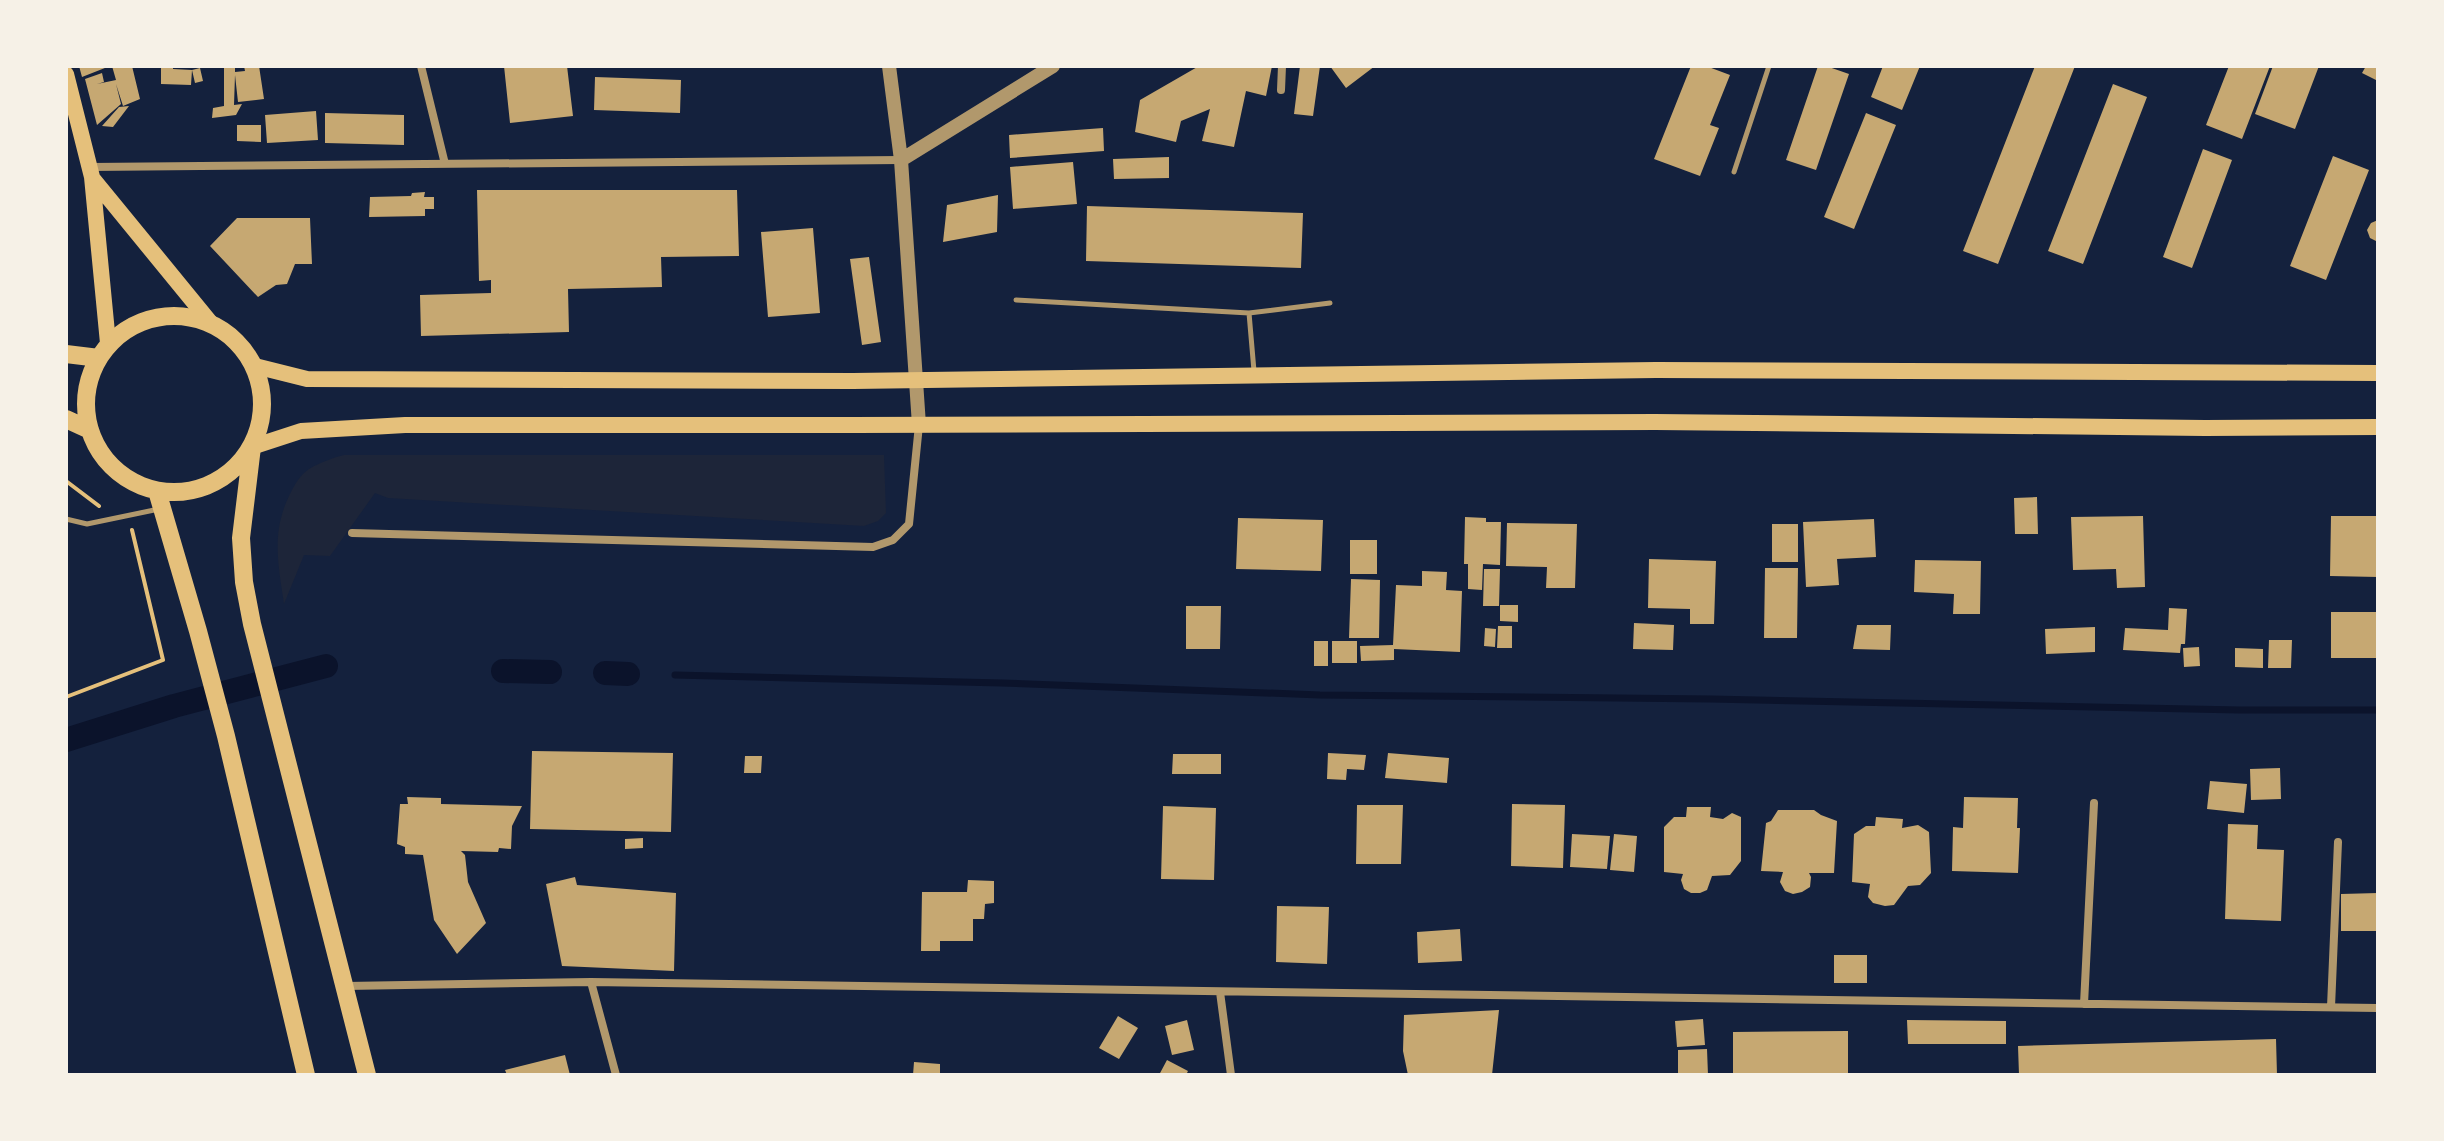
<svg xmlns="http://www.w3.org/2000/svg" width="2444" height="1141" viewBox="0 0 2444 1141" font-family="Montserrat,sans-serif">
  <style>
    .green { fill: #1d2539 }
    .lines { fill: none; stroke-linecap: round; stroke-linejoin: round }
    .stream { stroke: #0b132b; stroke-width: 7 }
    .canal { stroke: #0b132b; stroke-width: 24 }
    .building { fill: #c6a872 }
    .path { stroke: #e5c07b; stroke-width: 4 }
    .service { stroke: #b1986c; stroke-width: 5 }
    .minor { stroke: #b1986c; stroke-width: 8 }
    .tertiary { stroke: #b1986c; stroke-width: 14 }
    .secondary { stroke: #e5c07b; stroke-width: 16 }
    .trunk { stroke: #e5c07b; stroke-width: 18 }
  </style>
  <rect width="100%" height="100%" fill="#14213d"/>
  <path class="green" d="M344,455H884L886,513L878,521L864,526L388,498L375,493L330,556L304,555L284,604C278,563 271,532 290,494C295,484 300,475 309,469C319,463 332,458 344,455Z"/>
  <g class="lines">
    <path class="stream" d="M675,675L1002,683L1320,695L1711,699L2239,710H2378"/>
    <path class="canal" d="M503,671L550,672
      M605,673L628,674
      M66,740L174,706L326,666"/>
  </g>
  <path class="building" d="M79,66H110L82,77Z
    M112,66H132L140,99L123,106L116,84L121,104L97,125L85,79L102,73L104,82L97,84L116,80Z
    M161,66H173V69L192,70L200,68L203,81L195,83L192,70L191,85L161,84Z
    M224,66H235V72L245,71L244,66H259L264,99L238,102L235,75L234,105L242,104L236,115L212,118L213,108L224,106Z
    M504,66H567L573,116L510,123Z
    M1199,66H1272L1266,96L1246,91L1234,147L1202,141L1210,109L1181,121L1176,142L1135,132L1140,100Z
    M1300,66H1320L1313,116L1294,114Z
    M1330,66H1375L1346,88Z
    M1691,66H1706L1730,75L1710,125L1719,128L1700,176L1654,159Z
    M1818,66H1826L1849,74L1816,170L1786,160Z
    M1883,66H1920L1902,110L1871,97Z
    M2035,66H2075L1998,264L1963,251Z
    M2229,66H2270L2242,139L2206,125Z
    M2273,66H2319L2295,129L2255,114Z
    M2366,66H2378V81L2362,73Z
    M595,77L681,80L680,113L594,110Z
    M2113,84L2147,97L2083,264L2048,251Z
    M129,106L113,127L102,126L119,107Z
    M316,111L318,140L267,143L265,115Z
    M325,113L404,115V145L325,143Z
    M1866,113L1896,125L1854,229L1824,217Z
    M237,125H261V142L237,141Z
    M1103,128L1104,151L1010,158L1009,135Z
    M2203,149L2232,160L2192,268L2163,257Z
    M2333,156L2369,170L2326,280L2290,266Z
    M1169,157V178L1114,179L1113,159Z
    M1073,162L1077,204L1013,209L1010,167Z
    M477,190H737L739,256L661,257L662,287L568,289L569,332L421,336L420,295L491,293V280L479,281Z
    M425,192L424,197H434V209H425V216L369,217L370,197L411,196L412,193Z
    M998,195L997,232L943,242L947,205Z
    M1087,206L1303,213L1301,268L1086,261Z
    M237,218H310L312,264H295L287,284L276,285L258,297L210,246Z
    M2378,220V242L2370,238L2367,230L2371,223Z
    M813,228L820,313L768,317L761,232Z
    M869,257L881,342L862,345L850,259Z
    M2037,497L2038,534H2015L2014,498Z
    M2143,516L2145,587L2117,588L2116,569L2073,570L2071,517Z
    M2331,516H2378V577L2330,576Z
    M1465,517L1486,518V522H1501L1500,565L1483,564L1482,590L1468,589V564H1464Z
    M1238,518L1323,520L1321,571L1236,569Z
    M1874,519L1876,557L1837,559L1839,585L1806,587L1803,522Z
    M1507,523L1577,524L1575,588H1546L1547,567L1506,566Z
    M1772,524H1798V562H1772Z
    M1350,540H1377V574H1350Z
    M1649,559L1716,561L1714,624H1690V609L1648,608Z
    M1915,560L1981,561L1980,614H1953L1954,594L1914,592Z
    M1765,568H1798L1797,638H1764Z
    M1484,569H1500L1499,606H1483Z
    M1422,571L1447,572L1446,590L1462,591L1460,652L1394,649V660L1361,661L1360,646L1393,645L1396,585L1422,586Z
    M1351,579L1380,580L1379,638H1349Z
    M1500,605H1518V622L1500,621Z
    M1186,606H1221L1220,649H1186Z
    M2169,608L2187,609L2185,644H2181L2180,653L2123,650L2125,628L2168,630Z
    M2331,612H2378V658H2331Z
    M1634,623L1674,625L1673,650L1633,649Z
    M1857,625H1891L1890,650L1853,649Z
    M1498,626H1512V648H1497Z
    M2095,627V652L2046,654L2045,629Z
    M1485,628L1496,629L1495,647L1484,646Z
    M2269,640H2292L2291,668H2268Z
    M1314,641H1328V666H1314Z
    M1332,641H1357V663H1332Z
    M2199,647L2200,666L2184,667L2183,648Z
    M2235,648L2263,649V668L2235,667Z
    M532,751L673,753L671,832L530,829Z
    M1328,753L1366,755L1364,770L1347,769L1346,780L1327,779Z
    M1388,753L1449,758L1447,783L1385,778Z
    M1173,754H1221V774H1172Z
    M745,756H762L761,773H744Z
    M2280,768L2281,799L2251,800L2250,769Z
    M2210,781L2247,784L2244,813L2207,809Z
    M407,797L441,798V804L522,806L512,826L511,849L499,848L498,852L461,851L465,855L468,882L486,923L457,954L434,920L423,855L405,854V847L397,844L400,804H408Z
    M1964,797L2018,798L2017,828H2020L2018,873L1952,871L1953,827L1963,828Z
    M1512,804L1565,805L1563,868L1511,866Z
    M1357,805H1403L1401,864H1356Z
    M1163,806L1216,808L1214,880L1161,879Z
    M1687,807H1711L1710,817L1723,819L1732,813L1741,817V861L1730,875L1712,876L1707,890L1700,893H1691L1684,889L1681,880L1683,874L1664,872V827L1674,817H1686Z
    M1778,810H1814L1821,815L1837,821L1834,873H1809L1811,877L1810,887L1802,892L1793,894L1785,891L1780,882L1783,872L1761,871L1766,823L1771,821Z
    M1876,817L1903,819L1902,828L1918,825L1929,832L1931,873L1920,885L1908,886L1894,905L1885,906L1873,903L1868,897L1870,884L1852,882L1854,834L1866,826H1875Z
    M2228,824L2258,825L2257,849L2284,850L2281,921L2225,919Z
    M1572,834L1610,836L1607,869L1570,867Z
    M1614,834L1637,836L1634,872L1610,870Z
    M643,838V848L625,849V839Z
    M575,877L577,885L676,893L674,971L562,966L546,884Z
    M968,880L994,881V903L985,904L984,919H973V941H940V951H921L922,892H967Z
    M2378,893V931H2341V894Z
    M1277,906L1329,907L1327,964L1276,962Z
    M1460,929L1462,961L1418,963L1417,932Z
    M1834,955H1867V983H1834Z
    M1499,1010L1492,1075H1408L1403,1051L1404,1015Z
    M1118,1016L1138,1028L1119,1059L1099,1048Z
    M1703,1019L1705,1045L1677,1047L1675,1021Z
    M1187,1020L1194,1050L1172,1055L1165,1026Z
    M1907,1020L2006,1021V1044H1908Z
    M1848,1031V1075H1733V1032Z
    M2276,1039L2277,1075H2019L2018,1046Z
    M1707,1049L1708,1075H1678V1050Z
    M565,1055L570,1075H507L505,1070Z
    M1167,1060L1188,1071L1186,1075H1159Z
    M914,1062L940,1064V1075H913Z"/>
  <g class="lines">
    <path class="path" d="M66,481L99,506
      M66,697L163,660L132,530"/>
    <path class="service" d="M1734,172L1769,66
      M1016,300L1249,313L1254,371
      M1249,313L1330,303
      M66,519L87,524L159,509"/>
    <path class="minor" d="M421,66L445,164
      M1281,90L1282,66
      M90,167L901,160
      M352,533L873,547L893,540L909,524L919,425
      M591,982L616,1075
      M346,986L591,982L2378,1008
      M1220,992L1231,1075
      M2084,1004L2094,803
      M2331,1007L2338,842"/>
    <path class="tertiary" d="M889,66L901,160L919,425
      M901,160L1053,66"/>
    <path class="secondary" d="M66,74L92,177L108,343
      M93,179L210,322
      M255,366L307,379L853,381L1656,370L2378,373
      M252,447L301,431L405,425H854L1655,422L2205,428L2378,427"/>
    <path class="trunk" d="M86 404a88 88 0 1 1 176 0a88 88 0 1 1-176 0Z
      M66,354L99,358
      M66,419L90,430
      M252,447L241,538L244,582L252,624L367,1075
      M157,491L198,631L226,736L306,1075"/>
  </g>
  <rect width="2444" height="1141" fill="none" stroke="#f6f1e7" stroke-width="136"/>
</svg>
